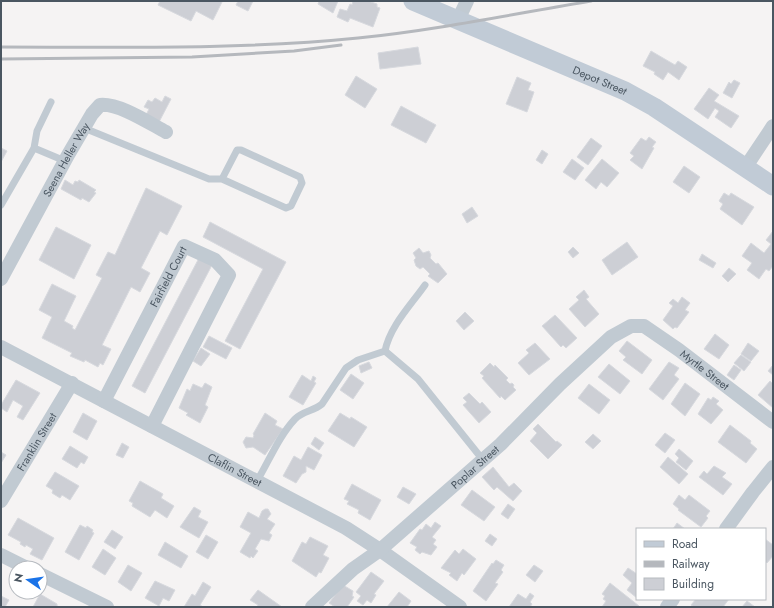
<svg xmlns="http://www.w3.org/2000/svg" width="774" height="608" viewBox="0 0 774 608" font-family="Jost,sans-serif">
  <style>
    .building { fill: #cdcfd5; stroke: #d7d9de }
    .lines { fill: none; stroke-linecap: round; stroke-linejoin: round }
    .lane { stroke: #c1cad2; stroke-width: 7 }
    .street { stroke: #c1cad2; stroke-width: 14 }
    .secondary { stroke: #c1cbd6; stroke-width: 19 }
    .rail { stroke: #b5b8bd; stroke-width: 3 }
    .labels { text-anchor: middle; stroke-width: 3; stroke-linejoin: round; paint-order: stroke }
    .street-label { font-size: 11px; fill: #4a5661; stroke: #fff }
  </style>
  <rect width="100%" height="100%" fill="#f5f3f3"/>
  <path class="building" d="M160,1H220L222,2L213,20L196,11L191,21L158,5Z
    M238,1H253L248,11L236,5Z
    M319,1H338L333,13L318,4Z
    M353,1H368L377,4V7L380,8L373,27L350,18L348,22L337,17L340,9L347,11L350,4L352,5Z
    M418,47L421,64L380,69L378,53Z
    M651,51L675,65L678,61L687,67L679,80L668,72L663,80L654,74L655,72L643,66Z
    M356,76L377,89L365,108L345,95Z
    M517,77L531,83L528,90L534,92L527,112L506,104Z
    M734,80L740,83L732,98L723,93L729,82L731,84Z
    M709,88L719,95L714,101L739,116L731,128L715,117L719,111L715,108L708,119L694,109Z
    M165,96L171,99L159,122L146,115L149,109L144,107L148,100L152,102L155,98L162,102Z
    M401,106L436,125L426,143L391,125Z
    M649,137L656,142L652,147L654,148L642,169L630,160L634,156L630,153L641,138L646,141Z
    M591,138L602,146L588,165L577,157Z
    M1,148L7,151L1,162Z
    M542,150L548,154L542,164L536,160Z
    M572,159L584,168L575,180L563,172Z
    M602,159L619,173L607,187L601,182L596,189L585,180Z
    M684,166L700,177L689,193L673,182Z
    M65,180L73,185L75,181L78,182L79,180L96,190L94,192L96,193L89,202L82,198L81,200L61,189Z
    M146,188L182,206L167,235L160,231L141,268L150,273L140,292L131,287L102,345L111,349L103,365L100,363L98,367L85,360L84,362L70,356L72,353L42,338L52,317L39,310L52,284L76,296L64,321L73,326L72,328L75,330L102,278L96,275L108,252L115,255Z
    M724,193L729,196L731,193L754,207L742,225L720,209L723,204L719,201Z
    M472,207L478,216L467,223L462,214Z
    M210,222L286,262L240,349L225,341L263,269L203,237Z
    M56,227L91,245L74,279L39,260Z
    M773,231V266L769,271L766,269L759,279L747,270L752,263L742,256L751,243L764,253L771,244L766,240Z
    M627,242L638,257L612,275L602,260Z
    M573,247L579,253L573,258L568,252Z
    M419,248L423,253L429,251L431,255L430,258L436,264L438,263L447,274L438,283L428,276L430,274L423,267L420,269L416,266L414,260L416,258L413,253Z
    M702,254L716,263L713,268L699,260Z
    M199,258L212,265L145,393L132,386Z
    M729,268L736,274L728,282L722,276Z
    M584,290L589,297L586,299L599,314L585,327L569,309L579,300L576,297Z
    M682,297L690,303L685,310L689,312L677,328L675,327L673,329L663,320L673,306L669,303L673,299L678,303Z
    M465,312L474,321L464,330L456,321Z
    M555,315L577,338L566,348L563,345L561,347L542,326Z
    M715,334L729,345L719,359L704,349Z
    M209,336L232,348L226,359L203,347Z
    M627,341L652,360L642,374L623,360L626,357L619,351Z
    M535,343L550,359L529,375L518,363L529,353L526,350Z
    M748,343L759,351L751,361L741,354Z
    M201,348L210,354L201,366L193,361Z
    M741,355L751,362L744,371L734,363Z
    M369,362L372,368L361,373L359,366Z
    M669,362L679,368L674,375L679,379L663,400L649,389Z
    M490,363L494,367L495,365L508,378L506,380L510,384L512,383L514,385L513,387L516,390L505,400L501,396L500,398L482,378L484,376L480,373Z
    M609,364L630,381L620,394L598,377Z
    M734,365L741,370L734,380L727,375Z
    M773,365V375L768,371Z
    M351,374L364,383L353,399L340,390Z
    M302,375L311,381L313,376L316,378L314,382L316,383L303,405L289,397Z
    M16,380L40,393L23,420L17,417L23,406L13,400L7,412L1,408V405Z
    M770,381L773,384V408L758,395Z
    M205,383L212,387L205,405L208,407L200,423L186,415L188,413L179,408L187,389L190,391L193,384L202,388Z
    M685,383L700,394L685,416L671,404Z
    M589,384L610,400L599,414L578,398Z
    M469,393L480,404L482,402L491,412L479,423L463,405L467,402L463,398Z
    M713,397L719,401L716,404L723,410L711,424L698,414L708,398L711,400Z
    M83,413L97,421L87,440L73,432Z
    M265,413L277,421L275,425L283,429L265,455L253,447L246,448L243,442L246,437L253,438L254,435L253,434Z
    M340,413L350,419L351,417L367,427L354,447L328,431Z
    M538,424L556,442L557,441L562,445L548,459L530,441L537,433L533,429Z
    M730,425L751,441L750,443L757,449L746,463L718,442Z
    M665,433L675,440L665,453L655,445Z
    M593,434L601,441L593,449L585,442Z
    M315,437L324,443L319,450L311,444Z
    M122,443L129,447L123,458L116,455Z
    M70,446L88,457L84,464L81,462L77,468L62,459Z
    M308,447L322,455L314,470L306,466V472L302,474L296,483L283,476L294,456L301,460Z
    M679,449L693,461L686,470L676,462L679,458L675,454Z
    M1,452L6,455L1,463Z
    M668,457L688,474L679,484L660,467Z
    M714,466L726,473L722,477L732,484L723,495L699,477L704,471L707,474Z
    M493,467L509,487L514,483L522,491L513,501L497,487L494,490L482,477Z
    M55,472L79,486L70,500L62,495L60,498L52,493L53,490L46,486Z
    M140,481L163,494L161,498L174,506L167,518L155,510L150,517L132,506L133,503L129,501Z
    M352,484L381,500L370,520L358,513L359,510L347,504L349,501L344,499Z
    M403,487L416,494L409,504L397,497Z
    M472,490L495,507L484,521L461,505Z
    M679,495L685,500L689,495L710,511L706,516L708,518L701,527L678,510L679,509L673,504Z
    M508,504L515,509L508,519L501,514Z
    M194,507L201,511L198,517L208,522L199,538L180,527Z
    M265,509H268L271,514L267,519L275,524L269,533L272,535L269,541L261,539L255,549L258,551L253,558L251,556L250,558L240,552L251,533L240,527L248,512L259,518L262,511Z
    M18,518L54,538L42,560L30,554L33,549L26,545L25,547L20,544L21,542L8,535Z
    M435,522L441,526L432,537L436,540L433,544L437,547L431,555L422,552L420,554L415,550L417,547L410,543L420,529L422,530L426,524L431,528Z
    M677,523L685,529H673Z
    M80,525L86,528L87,526L93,530L92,532L94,533L79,560L65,552Z
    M112,530L123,537L115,549L104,542Z
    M490,534L497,539L492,546L485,541Z
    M206,535L218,542L208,559L196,552Z
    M310,537L328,546L323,555L329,558L321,573L319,572L316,577L292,561L302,542L306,544Z
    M765,539L773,545V556L767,563L765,561Z
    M165,542L188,556L181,568L158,555Z
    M103,549L116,558L105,575L92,567Z
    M463,549L476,559L464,575L462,573L457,581L449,575L451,573L441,568L455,550L459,554Z
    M496,560L504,565L501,570L503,572L495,583L498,584L486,601L473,591L492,563L493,564Z
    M128,565L142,573L131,591L118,582Z
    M534,565L543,571L535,582L526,575Z
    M628,568L637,574V598L627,590L632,583L623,575Z
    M371,572L384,581L374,594L376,595L371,603L367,600L363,605L357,601L361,596L356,592Z
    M155,581L175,590L169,601L163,598L159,606L145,598Z
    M203,582L211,587L200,605L203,607H184L192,594L195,596Z
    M610,583L639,606L638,607H602L606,601L603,599L605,596L602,594Z
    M343,585L353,591L352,596L354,597L347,607H335L329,603Z
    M258,590L282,607H257L258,605L250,600Z
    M399,592L411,601L407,607H387Z
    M530,593L534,596L530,602L532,604L530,607H509L518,594L526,599Z
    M40,594L57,604V606L59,607H33Z
    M1,596L9,600L5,607H1Z
    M696,599H729L723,607H694L691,605Z
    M747,601L755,607H742Z"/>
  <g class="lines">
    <path class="lane" d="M84,128L209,179H222L286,208L291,206L302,183L300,177L241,150H237L222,179
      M34,148L37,131L51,102
      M1,205L34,148L65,161
      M425,285C411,305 390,326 385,351L418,379L483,460
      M257,481C269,461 279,436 295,419C303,411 314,411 322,404L346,368L358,360L385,351"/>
    <g class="street">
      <path d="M458,20L467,1"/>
      <path d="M745,168L773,126"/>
      <path id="s1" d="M1,279L68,155L92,114L100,105C119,103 149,123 166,132"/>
      <path id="s2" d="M1,347L346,528L380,550L460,607"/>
      <path id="s3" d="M104,401L184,246L215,260L229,275L152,426"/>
      <path id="s4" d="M1,501L72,383"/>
      <path d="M726,529L753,492L773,467"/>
      <path d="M1,555L27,568"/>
      <path d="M40,574L107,607"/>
      <path id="s5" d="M312,607L353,569L380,550L501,444L560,384L611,337L631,326H644L679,350L773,422"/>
      <path d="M667,607L673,599"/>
    </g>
    <path class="secondary" id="s6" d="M413,1L625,91L654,107L773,186"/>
    <path class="rail" d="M1,47C120,47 240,50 358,38C436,30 514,14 591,1
      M1,59L192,57L294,51L341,45"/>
  </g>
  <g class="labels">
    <g class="street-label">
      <text dy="4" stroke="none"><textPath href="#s6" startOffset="203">Depot Street</textPath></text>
      <text dy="4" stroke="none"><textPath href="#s1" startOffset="136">Seena Heller Way</textPath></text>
      <text dy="4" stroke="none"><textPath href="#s3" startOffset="140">Fairfield Court</textPath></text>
      <text dy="4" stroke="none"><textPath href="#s5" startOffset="514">Myrtle Street</textPath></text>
      <text dy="4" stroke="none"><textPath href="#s4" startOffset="69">Franklin Street</textPath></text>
      <text dy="4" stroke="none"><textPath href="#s5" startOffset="215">Poplar Street</textPath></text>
      <text dy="4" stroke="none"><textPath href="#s2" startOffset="264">Claflin Street</textPath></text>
    </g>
  </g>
  <rect width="774" height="608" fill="none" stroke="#4a5661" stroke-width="4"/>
  <rect x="636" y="528" width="130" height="72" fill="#ffffff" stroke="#b7bbc0"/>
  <rect x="644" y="541" width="20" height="6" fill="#c1cbd6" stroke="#b7bbc0"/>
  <text x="672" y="548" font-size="12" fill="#4a5661">Road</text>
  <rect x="644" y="561" width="20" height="6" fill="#b5b8bd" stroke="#b7bbc0"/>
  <text x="672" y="568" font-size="12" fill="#4a5661">Railway</text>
  <rect x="644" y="578" width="20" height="12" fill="#cdcfd5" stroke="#b7bbc0"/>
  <text x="672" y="588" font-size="12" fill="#4a5661">Building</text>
  <g transform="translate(28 580) rotate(283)"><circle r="19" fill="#ffffff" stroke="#b7bbc0"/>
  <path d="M0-3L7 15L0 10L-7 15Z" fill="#1a73e8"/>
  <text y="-6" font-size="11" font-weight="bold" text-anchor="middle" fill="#4a5661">N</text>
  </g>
</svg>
